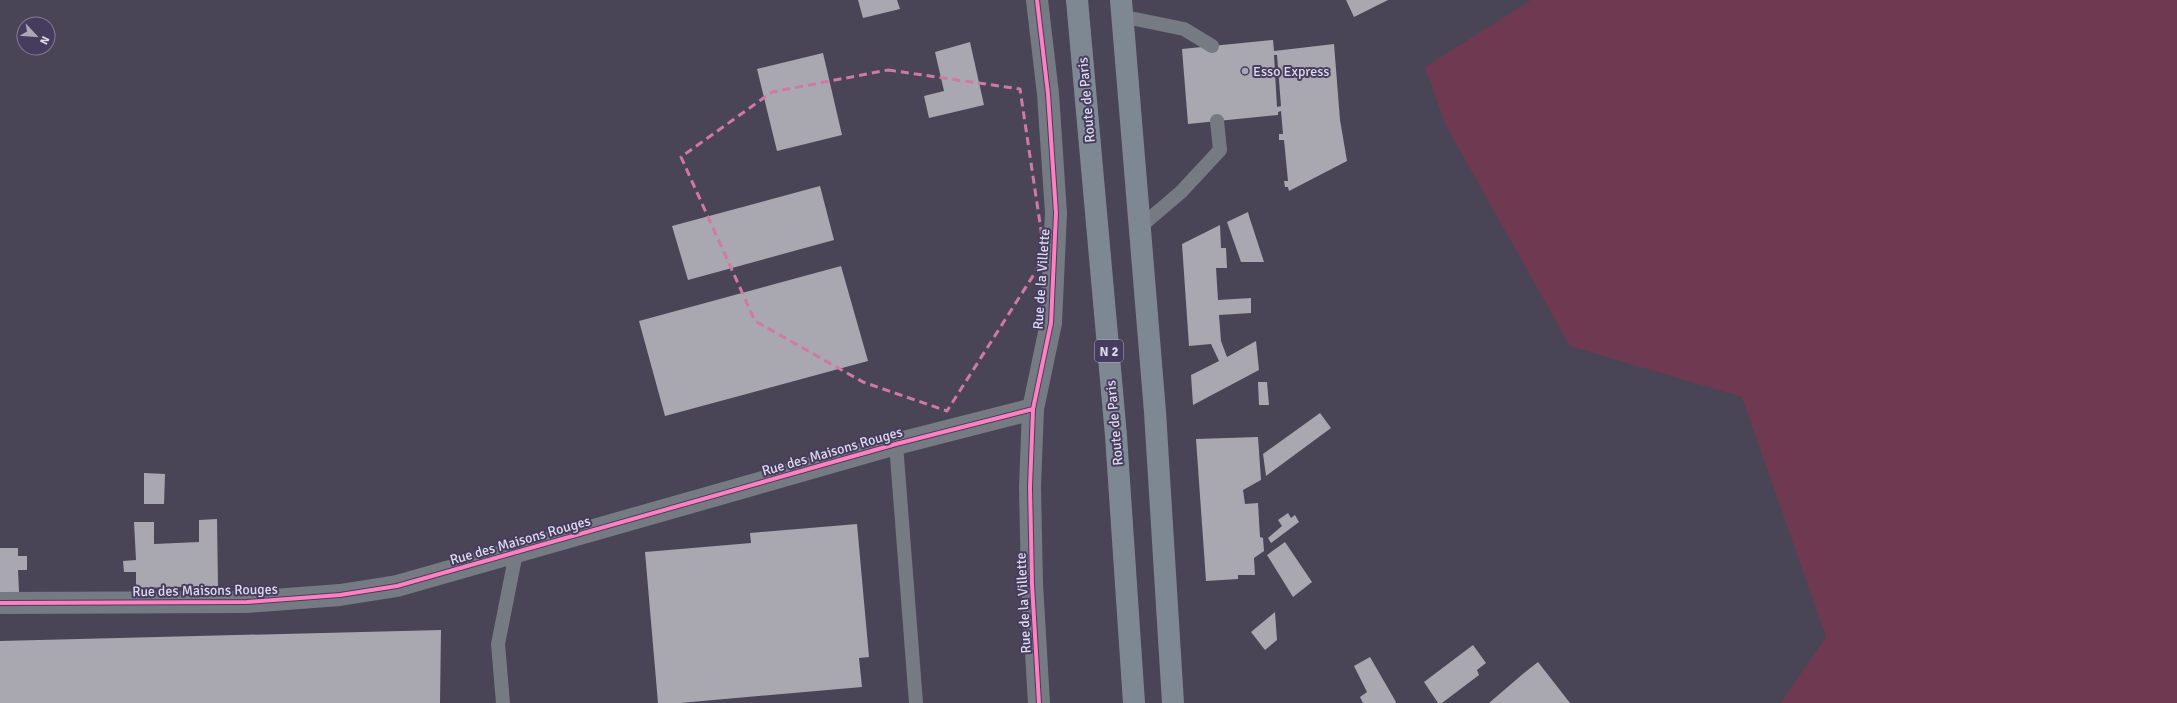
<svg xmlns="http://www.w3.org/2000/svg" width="2177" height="703" viewBox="0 0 2177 703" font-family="Signika,sans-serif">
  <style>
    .green { fill: #6f3951 }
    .building { fill: #a9a7af; fill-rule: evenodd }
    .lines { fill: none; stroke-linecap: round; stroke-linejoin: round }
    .service { stroke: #757a83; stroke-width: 14 }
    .minor { stroke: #757a83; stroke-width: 22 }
    .tertiary { stroke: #757a83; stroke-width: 22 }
    .primary { stroke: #7e8892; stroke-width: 22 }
    .cycleway-casing { stroke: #463d5e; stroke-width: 6 }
    .cycleway { stroke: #ff80c0; stroke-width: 4 }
    .marked { fill: none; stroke: #d079a4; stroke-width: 3; stroke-dasharray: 8 5; stroke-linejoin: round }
    .poi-dot { fill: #aba6b9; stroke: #463d5e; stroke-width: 1.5 }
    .labels { text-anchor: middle; stroke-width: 4; stroke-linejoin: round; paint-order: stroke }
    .shield { fill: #463d5e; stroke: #b1abc3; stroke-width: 1 }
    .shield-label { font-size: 13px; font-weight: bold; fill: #dfdaee }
    .poi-label { font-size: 14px; fill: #dfdaee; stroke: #463d5e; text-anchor: start }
    .street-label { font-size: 14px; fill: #dfdaee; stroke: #463d5e }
  </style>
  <rect width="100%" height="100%" fill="#4a4556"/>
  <path class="green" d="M1531,0H2177V703H1781L1826,637L1742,397L1570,346L1445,124L1425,67Z"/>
  <path class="building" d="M858,0H897L900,9L863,18Z
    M1346,0H1388L1354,17Z
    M1273,40L1274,51L1334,44L1340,120L1347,161L1289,191L1288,187H1285L1284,181H1288L1284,140H1279V134H1283L1281,111L1278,112V115L1188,124L1182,49ZM1274,55H1277L1281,106L1277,107Z
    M970,42L984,105L929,118L924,96L944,91L935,52Z
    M823,53L842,135L777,151L757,69Z
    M820,186L834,240L688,280L672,226Z
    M1248,212L1249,216L1264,262H1241L1227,222Z
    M1220,225L1221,248H1226L1227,268H1216L1218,300L1251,298V313L1219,315L1221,341L1227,357L1256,341L1259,370L1193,405L1191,375L1219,361L1211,344L1189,346L1182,244Z
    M841,266L868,361L665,416L639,321Z
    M1258,382H1267L1269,405H1259Z
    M1320,413L1331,428L1266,476L1263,454Z
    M1258,437L1261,480L1243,490L1245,504L1258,503L1260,537L1263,538L1264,551L1254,558L1255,575H1238V579L1206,581L1196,439Z
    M144,473L165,474L164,504H144Z
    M1288,513L1291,518L1295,515L1299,522L1271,543L1268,538L1282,526L1278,520Z
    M217,519L218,586L136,588V572H124L123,561L136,560L134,522H154V544L199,542V520Z
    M857,524L869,657L859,658L862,687L680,703H658L645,552L751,543L750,533Z
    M1285,542L1312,582L1293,597L1267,555Z
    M0,548H18V556H27V570H18L19,592H0Z
    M1275,612L1277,640L1265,650L1251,632Z
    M441,630L440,703H0V641Z
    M1473,645L1486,663L1477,670L1479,675L1442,703H1438L1424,682Z
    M1370,657L1396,702L1395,703H1363L1360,697L1367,692L1354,666Z
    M1538,662L1570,703H1489L1524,673Z"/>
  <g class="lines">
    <path class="service" d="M1123,19H1135L1184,29L1212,46
      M1140,227L1181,192L1220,150L1217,121
      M896,444L916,703
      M503,703L498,644L516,553"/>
    <path class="minor" d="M0,603L247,602L340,595L397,586L896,444L1033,409"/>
    <path class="tertiary" d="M1037,0L1048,94L1056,213L1051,323L1033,409L1030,487L1032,584L1039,703"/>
    <path class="primary" d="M1077,0L1116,436L1134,703
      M1121,0L1155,412L1173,703"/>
    <defs>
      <path id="cycleway" d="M1037,0L1048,94L1056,213L1051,323L1033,409L1030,487L1032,584L1039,703
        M0,603L247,602L340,595L397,586L896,444L1033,409"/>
    </defs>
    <use href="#cycleway" class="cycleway-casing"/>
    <use href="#cycleway" class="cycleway"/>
  </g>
  <path class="marked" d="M888,70L1020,89L1045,257L947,411L863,382L755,321L681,157L772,92Z"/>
  <circle class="poi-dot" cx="1245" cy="71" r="4"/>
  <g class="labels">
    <rect class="shield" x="1095" y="340" width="28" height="22" rx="3"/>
    <g class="shield-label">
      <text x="1109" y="356">N 2</text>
    </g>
    <g class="poi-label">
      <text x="1253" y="76">Esso Express</text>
    </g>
    <g class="street-label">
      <text transform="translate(1086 100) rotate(-95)" y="5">Route de Paris</text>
      <text transform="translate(1041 279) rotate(-86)" y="5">Rue de la Villette</text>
      <text transform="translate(1114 423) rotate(-95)" y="5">Route de Paris</text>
      <text transform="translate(832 451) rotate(-16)" y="5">Rue des Maisons Rouges</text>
      <text transform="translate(520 540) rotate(-16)" y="5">Rue des Maisons Rouges</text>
      <text transform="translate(205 590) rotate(-1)" y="5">Rue des Maisons Rouges</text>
      <text transform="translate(1023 603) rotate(-93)" y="5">Rue de la Villette</text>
    </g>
  </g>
  <g transform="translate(36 36) rotate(116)"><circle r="19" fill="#463d5e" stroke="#837c98"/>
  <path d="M0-3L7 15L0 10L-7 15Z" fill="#aba6b9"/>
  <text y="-6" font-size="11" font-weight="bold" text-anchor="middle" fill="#dfdaee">N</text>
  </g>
</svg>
